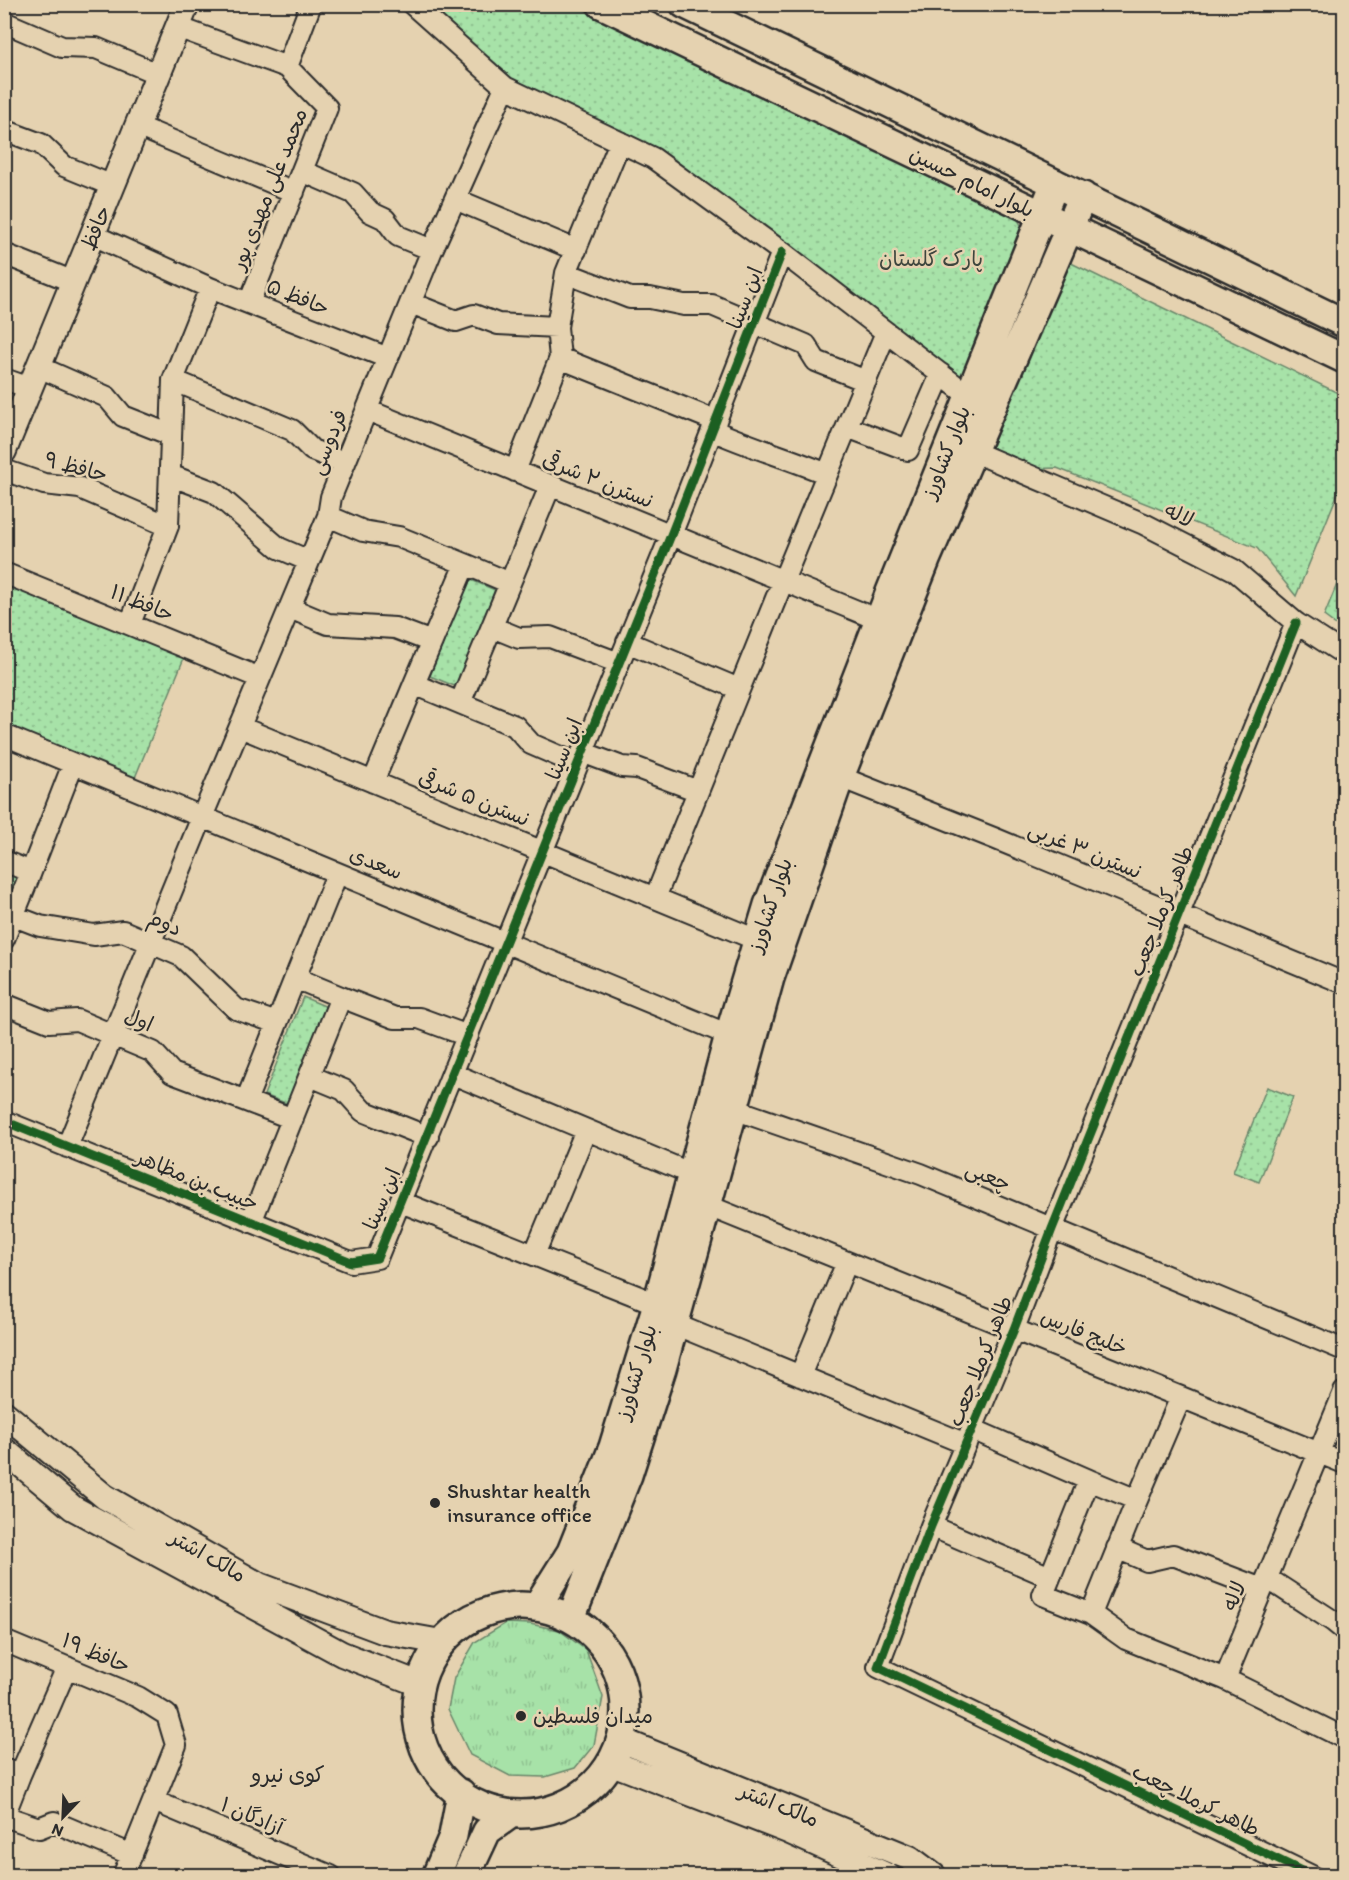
<svg xmlns="http://www.w3.org/2000/svg" width="1349" height="1880" viewBox="0 0 1349 1880" font-family="Itim,'Playpen Sans Arabic',sans-serif">
  <style>
    .grass { fill: url(#grass-tufts); stroke: #69866a; stroke-width: 1.5 }
    .park { fill: url(#park-dots); stroke: #69866a; stroke-width: 1.5 }
    .lines { fill: none; stroke-linecap: round; stroke-linejoin: round }
    .minor-casing { stroke: #2b2b2b; stroke-width: 24 }
    .tertiary-casing { stroke: #2b2b2b; stroke-width: 28 }
    .secondary-casing { stroke: #2b2b2b; stroke-width: 32 }
    .minor { stroke: #e5d2b0; stroke-width: 20 }
    .tertiary { stroke: #e5d2b0; stroke-width: 24 }
    .secondary { stroke: #e5d2b0; stroke-width: 27 }
    .cycleway-casing { stroke: #e5d2b0; stroke-width: 13 }
    .cycleway { stroke: #1b5e20; stroke-width: 9 }
    .poi-dot { fill: #2b2b2b; stroke: #e5d2b0; stroke-width: 2 }
    .labels { text-anchor: middle; stroke-width: 5; stroke-linejoin: round; paint-order: stroke }
    .street-label { font-size: 21px; fill: #2b2b2b; stroke: #e5d2b0 }
    .park-label { font-size: 21px; fill: #3e463e; stroke: #e5d2b0 }
    .poi-label { font-size: 21px; fill: #2b2b2b; stroke: #e5d2b0; text-anchor: start }
    .neighbourhood-label { font-size: 22px; fill: #2b2b2b; stroke: #e5d2b0 }
  </style>
  <defs>
    <pattern id="grass-tufts" width="24" height="20" patternUnits="userSpaceOnUse" patternTransform="scale(1.5)"><rect width="24" height="20" fill="#a7e2a8"/><path d="M3 7l-1-3M5 7V3M7 7l1-3M15 17l-1-3M17 17v-4M19 17l1-3" fill="none" stroke="#90c291"/></pattern>
    <pattern id="park-dots" width="8" height="8" patternUnits="userSpaceOnUse" patternTransform="scale(1.5)"><rect width="8" height="8" fill="#a7e2a8"/><path d="M2 2h.1M6 6h.1" fill="none" stroke="#90c291" stroke-width="1.8" stroke-linecap="round"/></pattern>
  </defs>
  <rect width="100%" height="100%" fill="#e5d2b0"/>
  <filter id="ink" filterUnits="userSpaceOnUse"><feTurbulence type="fractalNoise" baseFrequency=".0167" numOctaves="2"/><feDisplacementMap in="SourceGraphic" scale="12" xChannelSelector="R" yChannelSelector="G"/><feConvolveMatrix kernelMatrix="1 2 1 2 8 2 1 2 1" color-interpolation-filters="sRGB"/></filter>
  <g filter="url(#ink)">
    <path class="grass" d="M506,1623L530,1624L559,1630L586,1650L603,1697L594,1745L575,1768L545,1777L510,1776L470,1755L448,1709L454,1678L475,1642Z"/>
    <path class="park" d="M427,5H574L1016,216L1024,231L964,380L664,155L508,82Z
      M1067,261L1344,396V478L1296,596L1257,548L1057,468L1024,469L989,453Z
      M1344,567V631L1324,616Z
      M469,579L495,590L457,687L430,676Z
      M4,584L184,658L134,780L5,727Z
      M5,872L18,877L5,912Z
      M303,997L327,1007L288,1104L264,1095Z
      M1267,1087L1293,1097L1259,1182L1233,1172Z"/>
    <g class="lines">
      <defs>
        <path id="minor" d="M412,4L505,87L653,158L782,252L969,396
          M4,22L62,47L96,48L158,74
          M177,27L287,67
          M137,126L294,192
          M4,130L41,144L64,166L113,186
          M302,171L353,193L370,212L385,219L398,236L432,250
          M455,199L576,250
          M93,235L210,288L388,358
          M4,254L74,282
          M566,273L630,298H650L684,305H712L806,345L816,361L866,381
          M249,303L327,108L287,67L311,4
          M411,303L456,321L474,315L498,324L557,327
          M560,358L716,421
          M39,367L107,397L123,416L171,435
          M4,379L30,388
          M173,380L292,430L312,450L345,463
          M367,410L879,620
          M847,427L908,450L941,374
          M712,430C750,447 789,458 827,474
          M972,451L1144,524L1234,570L1296,623L1344,654
          M4,470L44,484L80,488L168,526
          M515,471L560,358L557,327L566,273L620,142
          M170,475L214,492L279,548L309,561
          M328,516L363,531L399,537L465,564
          M4,573L260,678
          M510,583L550,486
          M290,608L328,624L395,628L432,642
          M1296,623L1052,1229L1014,1329L931,1526L878,1667L1312,1876
          M130,624L168,526L173,380L210,288
          M492,627L519,638L550,637L619,663
          M627,642L739,689
          M460,703L510,583L465,564L414,684L515,726L531,744L577,764
          M240,727L757,940
          M4,735L729,1035
          M582,752L622,767L637,768L698,791
          M840,777L996,839L1344,983
          M373,782L414,684
          M4,861L31,872L4,939
          M31,872L73,764
          M655,898L783,581L886,332
          M14,916L40,926L94,935L123,931L151,943L181,956L236,1009L277,1023
          M295,978L337,874
          M341,997L395,1018H419L468,1036
          M4,1004L49,1022L77,1020L153,1052L172,1073L246,1101
          M453,1074L692,1174
          M310,1076L344,1090L363,1111L428,1137
          M734,1109L921,1174L1344,1350
          M4,1121L351,1262L377,1258L671,535L782,252
          M67,1147L202,817L328,516L331,497L432,250L505,87
          M401,1202L657,1304
          M706,1205L1344,1463
          M251,1222L341,997L295,978L246,1101L293,1119
          M534,1255L586,1130
          M674,1324L966,1444
          M800,1376L847,1262
          M972,1429L1089,1480
          M1137,1500L1181,1397
          M931,1526L1050,1577
          M1117,1548L1147,1561L1173,1555L1262,1589
          M1267,1578L1333,1621L1344,1630
          M1091,1614L1137,1500L1089,1480L1043,1595L1091,1614L1126,1639L1225,1679L1344,1392
          M4,1641L138,1697L167,1715L176,1745L123,1876
          M1225,1679L1344,1738
          M4,1769L20,1775L4,1816
          M20,1775L67,1667
          M154,1801L331,1876
          M4,1816L39,1828L54,1822L132,1855"/>
        <path id="tertiary" d="M4,451L187,4
          M4,1413L105,1497L259,1585L385,1632L441,1642
          M4,1450L73,1508L342,1654L419,1684
          M621,1740L910,1858L934,1876
          M612,1763L788,1831L888,1876"/>
        <path id="secondary" d="M601,4L1344,359
          M684,4L1344,323
          M537,1606L571,1552L613,1447L657,1304L729,1035L768,905L890,592L1055,183
          M417 1710a104 104 0 1 1 208 0a104 104 0 1 1-208 0Z
          M571,1618L628,1475L662,1369L770,978L840,777L926,560L1083,196
          M436,1876L453,1836L461,1793
          M466,1876L487,1831L511,1814"/>
      </defs>
      <use href="#minor" class="minor-casing"/>
      <use href="#tertiary" class="tertiary-casing"/>
      <use href="#secondary" class="secondary-casing"/>
      <use href="#minor" class="minor"/>
      <use href="#tertiary" class="tertiary"/>
      <use href="#secondary" class="secondary"/>
      <defs>
        <path id="cycleway" d="M1296,623L1052,1229L1014,1329L931,1526L878,1667L1312,1876
          M4,1121L351,1262L377,1258L671,535L782,252"/>
      </defs>
      <use href="#cycleway" class="cycleway-casing"/>
      <use href="#cycleway" class="cycleway"/>
    </g>
  </g>
  <g class="poi-dot">
    <circle cx="435" cy="1503" r="6"/>
    <circle cx="521" cy="1716" r="6"/>
  </g>
  <g class="labels">
    <g class="street-label">
      <text transform="translate(972 182) rotate(26)" y="7">بلوار امام حسین</text>
      <text transform="translate(269 189) rotate(-68)" y="7">محمد علی مهدی پور</text>
      <text transform="translate(96 228) rotate(-68)" y="7">حافظ</text>
      <text transform="translate(298 297) rotate(22)" y="7">حافظ ۵</text>
      <text transform="translate(745 298) rotate(-69)" y="7">ابن سینا</text>
      <text transform="translate(328 442) rotate(-68)" y="7">فردوسی</text>
      <text transform="translate(946 452) rotate(-68)" y="7">بلوار کشاورز</text>
      <text transform="translate(76 467) rotate(15)" y="7">حافظ ۹</text>
      <text transform="translate(598 480) rotate(22)" y="7">نسترن ۲ شرقی</text>
      <text transform="translate(1179 515) rotate(27)" y="7">لاله</text>
      <text transform="translate(142 603) rotate(22)" y="7">حافظ ۱۱</text>
      <text transform="translate(564 749) rotate(-68)" y="7">ابن سینا</text>
      <text transform="translate(474 798) rotate(22)" y="7">نسترن ۵ شرقی</text>
      <text transform="translate(1085 850) rotate(22)" y="7">نسترن ۳ غربی</text>
      <text transform="translate(376 863) rotate(22)" y="7">سعدی</text>
      <text transform="translate(770 905) rotate(-71)" y="7">بلوار کشاورز</text>
      <text transform="translate(1161 911) rotate(-68)" y="7">طاهر کرملا چعب</text>
      <text transform="translate(165 923) rotate(23)" y="7">دوم</text>
      <text transform="translate(139 1020) rotate(23)" y="7">اول</text>
      <text transform="translate(988 1176) rotate(23)" y="7">چعبی</text>
      <text transform="translate(197 1180) rotate(22)" y="7">حبیب بن مظاهر</text>
      <text transform="translate(382 1199) rotate(-67)" y="7">ابن سینا</text>
      <text transform="translate(1084 1332) rotate(22)" y="7">خلیج فارس</text>
      <text transform="translate(980 1361) rotate(-68)" y="7">طاهر کرملا چعب</text>
      <text transform="translate(636 1372) rotate(-73)" y="7">بلوار کشاورز</text>
      <text transform="translate(208 1556) rotate(30)" y="7">مالک اشتر</text>
      <text transform="translate(1234 1596) rotate(-67)" y="7">لاله</text>
      <text transform="translate(96 1653) rotate(23)" y="7">حافظ ۱۹</text>
      <text transform="translate(1196 1800) rotate(26)" y="7">طاهر کرملا چعب</text>
      <text transform="translate(779 1805) rotate(22)" y="7">مالک اشتر</text>
      <text transform="translate(252 1816) rotate(23)" y="7">آزادگان ۱</text>
    </g>
    <g class="park-label">
      <text x="931" y="266">پارک گلستان</text>
    </g>
    <g class="poi-label">
      <text x="447" y="1498">Shushtar health<tspan x="447" dy="24">insurance office</tspan></text>
      <text x="533" y="1723">میدان فلسطین</text>
    </g>
    <g class="neighbourhood-label">
      <text x="288" y="1782">کوی نیرو</text>
    </g>
  </g>
  <rect width="1349" height="1880" fill="none" stroke="#e5d2b0" stroke-width="24"/>
  <rect x="12" y="12" width="1325" height="1856" fill="none" stroke="#2b2b2b" stroke-width="2" filter="url(#ink)"/>
  <g transform="translate(63 1817) rotate(203)" stroke="#e5d2b0" stroke-width="4.5" paint-order="stroke">
  <path d="M0-4.5L10 22L0 15L-10 22Z" fill="#2b2b2b"/>
  <text y="-9" font-size="16" font-weight="bold" text-anchor="middle" fill="#2b2b2b">N</text>
  </g>
</svg>
